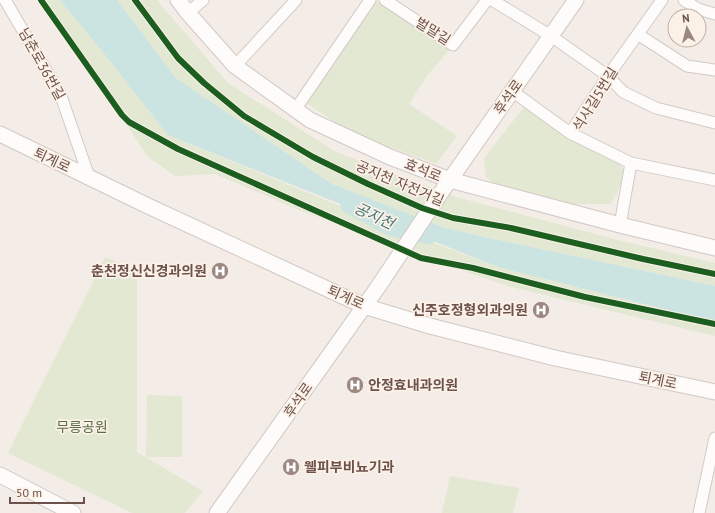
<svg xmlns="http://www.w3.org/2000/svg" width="715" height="513" viewBox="0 0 715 513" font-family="'PT Sans','Noto Sans KR',sans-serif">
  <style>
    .green { fill: #e3e8d3 }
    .water { fill: #cbe3e1 }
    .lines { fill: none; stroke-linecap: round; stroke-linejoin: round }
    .river { stroke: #cbe3e1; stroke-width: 18 }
    .street-casing { stroke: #d2cac6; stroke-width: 13 }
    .secondary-casing { stroke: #d2c8c4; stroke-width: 17 }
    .street { stroke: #fdfcfb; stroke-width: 11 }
    .secondary { stroke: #fdfcfb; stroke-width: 15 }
    .cycleway-casing { stroke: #fcf1e7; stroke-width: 8 }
    .cycleway { stroke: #1b5e20; stroke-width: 6 }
    .labels { text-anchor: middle; stroke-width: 3.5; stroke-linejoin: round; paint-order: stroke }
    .street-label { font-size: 14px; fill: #6d524c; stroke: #fcf1e7 }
    .poi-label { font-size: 14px; font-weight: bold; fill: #6d524c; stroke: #fcf1e7; text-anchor: end }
    .park-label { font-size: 14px; fill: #597145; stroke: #fcf1e7 }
    .water-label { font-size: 15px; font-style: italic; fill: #457777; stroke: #fcf1e7 }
  </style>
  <rect width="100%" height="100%" fill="#f4ede7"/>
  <path class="green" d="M43,0H60L102,51L168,135L391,227L498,267L715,322V336L511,287L401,250L292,207L215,174L175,176L147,156L71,40Z
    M117,0H157L228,83L336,152L456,197L614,239L715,263V286L484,237L445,228L332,184L176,78Z
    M376,1L450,49L427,76L409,104L457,136L436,164L350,132L303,101L332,63Z
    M524,107L620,164L626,175L611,204H566L499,188L486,177L484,158Z
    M105,257L137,270V452L203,491L185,513H132L8,453Z
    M147,395L182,396V457H146Z
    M450,476L519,488L513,513H442Z"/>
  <path class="water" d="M60,0H117L176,78L332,184L445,228L484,237L715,286V322L498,267L168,135L102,51Z"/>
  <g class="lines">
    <path class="river" d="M349,204L391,227L429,235"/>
    <defs>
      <path id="street" d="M5,0L61,96L89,177
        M385,0L453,45L487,0
        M492,0L551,36L608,76L623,92L656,108L715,123
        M684,0L698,9L715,14
        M188,13L203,0
        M639,35L687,66L715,70
        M235,66L296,0
        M512,91L570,133L631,163L715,180
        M295,110L370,0
        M570,133L608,76L662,0
        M620,225L631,163
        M699,513L715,438"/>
      <path id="secondary" d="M178,0L188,13L235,66L310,120L390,157L450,180L620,225L715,248
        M0,134L148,206L364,306L430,326L555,358L715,392
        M0,475L73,513
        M217,513L378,287L440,194L576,0"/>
    </defs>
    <use href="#street" class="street-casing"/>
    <use href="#secondary" class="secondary-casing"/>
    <use href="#street" class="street"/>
    <use href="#secondary" class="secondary"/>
    <defs>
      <path id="cycleway" d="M41,0L122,115L129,122L178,149L421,258L473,268L585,297L715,324
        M135,0L178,58L204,83L244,116L313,157L368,184L422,208L453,218L511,228L643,259L715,274"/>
    </defs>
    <use href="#cycleway" class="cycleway-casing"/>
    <use href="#cycleway" class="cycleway"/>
  </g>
  <defs>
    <symbol id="hospital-disc" viewBox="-11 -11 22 22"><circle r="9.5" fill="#9c8882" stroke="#fcf1e7"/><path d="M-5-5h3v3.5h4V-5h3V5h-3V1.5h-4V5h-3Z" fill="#fff"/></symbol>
  </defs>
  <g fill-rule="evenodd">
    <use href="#hospital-disc" x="210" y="261" width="20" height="20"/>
    <use href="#hospital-disc" x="531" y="300" width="20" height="20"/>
    <use href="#hospital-disc" x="345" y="375" width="20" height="20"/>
    <use href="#hospital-disc" x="281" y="457" width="20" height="20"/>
  </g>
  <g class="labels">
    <g class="street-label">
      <text transform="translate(433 31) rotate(32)" y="5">벌말길</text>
      <text transform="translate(42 64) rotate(61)" y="5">남춘로36번길</text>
      <text transform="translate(508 97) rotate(-55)" y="5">후석로</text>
      <text transform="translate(595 99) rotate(-58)" y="5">석사길5번길</text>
      <text transform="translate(52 160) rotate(25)" y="5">퇴계로</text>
      <text transform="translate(423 170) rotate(22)" y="5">효석로</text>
      <text transform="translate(400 183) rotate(23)" y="5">공지천 자전거길</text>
      <text transform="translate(346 297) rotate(24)" y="5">퇴계로</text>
      <text transform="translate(658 380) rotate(12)" y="5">퇴계로</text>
      <text transform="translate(298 400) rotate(-55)" y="5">후석로</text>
    </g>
    <g class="poi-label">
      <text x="207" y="276">춘천정신신경과의원</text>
      <text x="528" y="315">신주호정형외과의원</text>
      <text x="368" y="390" text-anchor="start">안정효내과의원</text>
      <text x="304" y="472" text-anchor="start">웰피부비뇨기과</text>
    </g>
    <g class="park-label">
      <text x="82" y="432">무릉공원</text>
    </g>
    <g class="water-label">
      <text transform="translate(374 216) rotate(25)" y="5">공지천</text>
    </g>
  </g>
  <g transform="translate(687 28) rotate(353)"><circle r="19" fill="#fcf1e7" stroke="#c3b1a9"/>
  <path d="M0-3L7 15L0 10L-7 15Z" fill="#9c8882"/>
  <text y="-6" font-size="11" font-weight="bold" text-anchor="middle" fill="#6d524c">N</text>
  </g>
  <path d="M10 497v6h74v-6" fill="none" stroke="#6d524c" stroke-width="2"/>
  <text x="16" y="497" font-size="12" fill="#6d524c" stroke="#fcf1e7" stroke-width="3" paint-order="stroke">50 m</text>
</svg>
